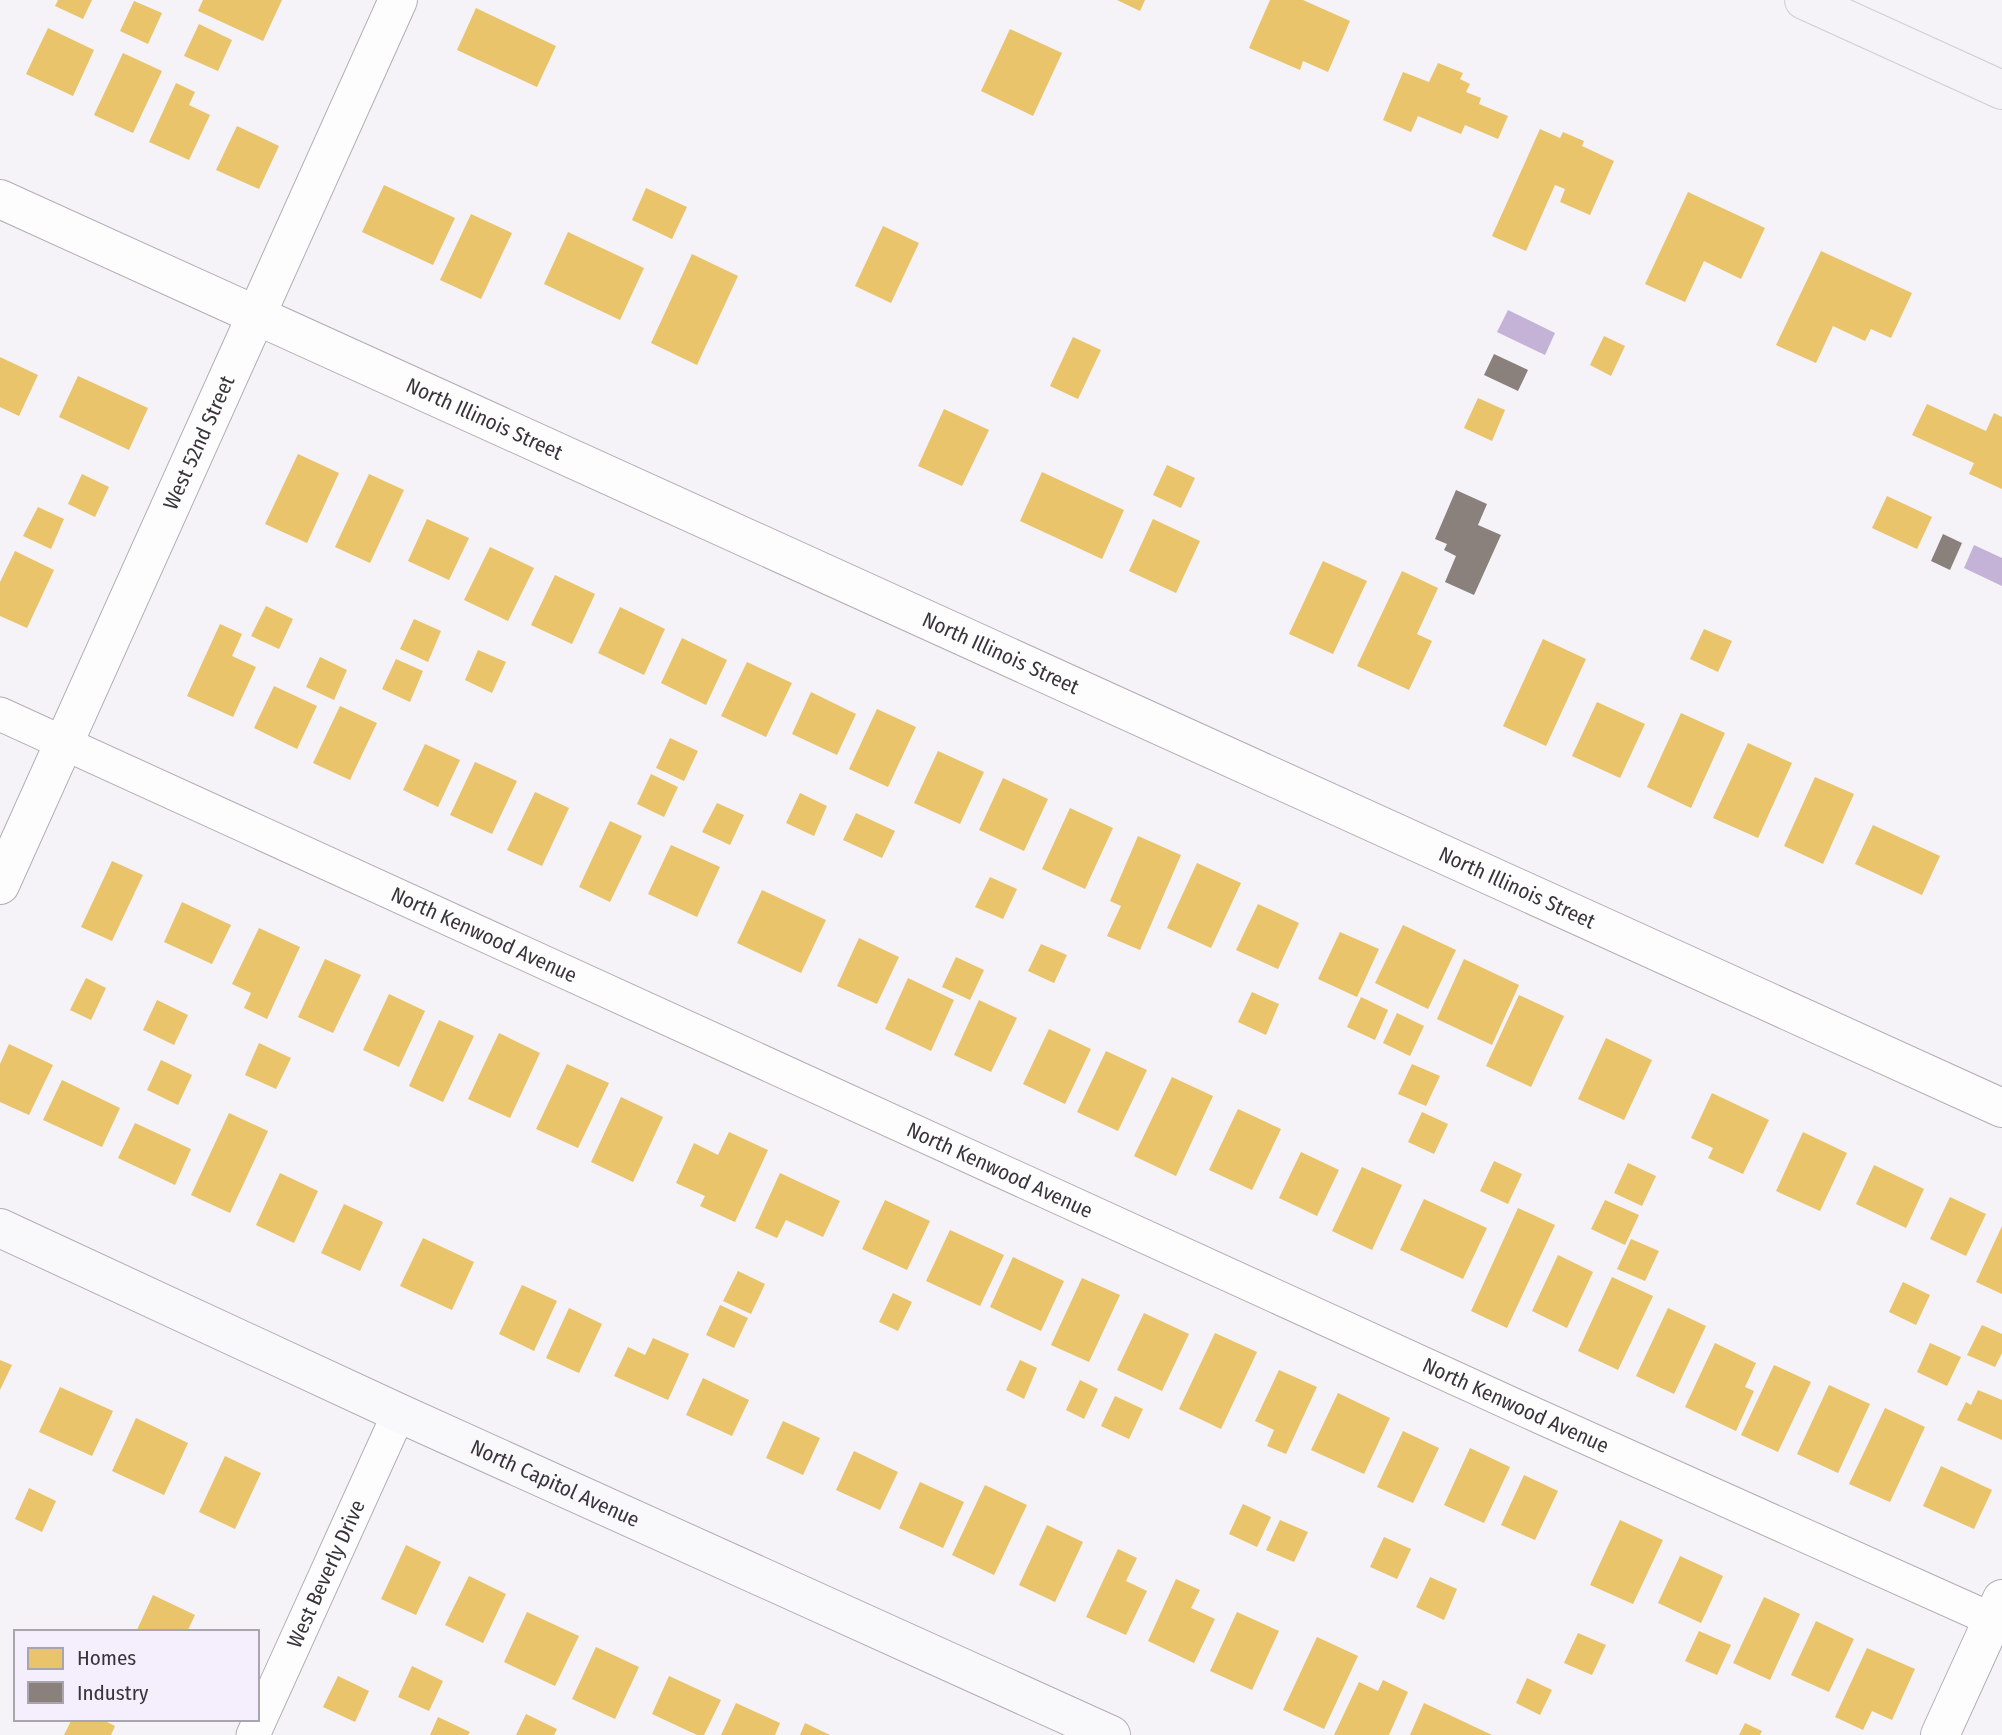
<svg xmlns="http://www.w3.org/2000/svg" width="2002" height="1735" viewBox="0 0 2002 1735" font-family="'Fira Sans Condensed',sans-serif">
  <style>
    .water { fill: #c5b2d7 }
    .homes { fill: #e9c46a }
    .industry { fill: #8a817c }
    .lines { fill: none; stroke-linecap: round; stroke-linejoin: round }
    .minor-casing { stroke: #b1afb4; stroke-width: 35 }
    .tertiary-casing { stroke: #b1afb4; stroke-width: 40 }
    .secondary-casing { stroke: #b1afb4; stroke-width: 40 }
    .primary-casing { stroke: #cfced1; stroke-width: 40 }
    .minor { stroke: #fefdfe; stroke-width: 33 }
    .tertiary { stroke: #fefdfe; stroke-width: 38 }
    .secondary { stroke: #f9f8fb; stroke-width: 38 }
    .primary { stroke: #f5f2f8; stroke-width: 38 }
    .labels { text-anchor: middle; stroke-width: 7; stroke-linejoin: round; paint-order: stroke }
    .street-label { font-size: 21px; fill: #37353a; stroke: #f5eefc }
  </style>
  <rect width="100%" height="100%" fill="#f5f2f8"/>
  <path class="water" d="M1508,310L1555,333L1545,355L1497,332Z
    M1974,545L2002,558V586L1964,568Z"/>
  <path class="homes" d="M58,0H92L83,19L55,6Z
    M203,0H282L263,41L198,11Z
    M1117,0H1145L1140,11Z
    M1270,0H1303L1350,21L1328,72L1303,61L1300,70L1249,48Z
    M134,1L162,13L148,44L120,31Z
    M476,8L556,46L537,87L457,50Z
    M199,24L232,40L218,71L184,56Z
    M48,28L94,50L73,96L26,74Z
    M1010,29L1062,53L1033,116L981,91Z
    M123,53L162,71L133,133L94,115Z
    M1438,63L1463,73L1460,79L1470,84L1466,92L1481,98L1479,104L1508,116L1498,139L1465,125L1461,134L1418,116L1411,132L1383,120L1403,72L1429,82Z
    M176,83L195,92L189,105L210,115L189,160L149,142Z
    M237,126L279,146L259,189L216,170Z
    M1540,129L1560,138L1563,132L1584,141L1582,146L1614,161L1590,215L1560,202L1565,189L1555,185L1526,251L1492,236Z
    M384,185L455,218L433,265L362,232Z
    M646,188L687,207L672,239L632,220Z
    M1688,192L1765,228L1741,279L1704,261L1685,302L1645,284Z
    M471,214L512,233L481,299L440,280Z
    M883,226L919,243L891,303L855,286Z
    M568,232L644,268L620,320L544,284Z
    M1821,251L1912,293L1891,338L1871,329L1865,341L1833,326L1816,363L1776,345Z
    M692,254L738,276L697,365L651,343Z
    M1604,336L1625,346L1611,376L1590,365Z
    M1073,337L1101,350L1078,399L1050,386Z
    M0,357L38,375L19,416L0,407Z
    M78,376L148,408L129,450L59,417Z
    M1478,398L1505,410L1492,441L1464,428Z
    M1927,404L1986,431L1994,413L2002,417V489L1969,474L1974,463L1912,435Z
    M944,409L989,430L962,486L918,466Z
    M298,454L339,473L307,543L265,524Z
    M1167,465L1195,478L1181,508L1153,495Z
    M1042,472L1124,510L1102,559L1020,521Z
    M82,474L109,487L95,517L68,504Z
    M369,474L404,490L370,563L335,547Z
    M1887,496L1932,517L1917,549L1872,528Z
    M38,507L64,519L51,549L23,536Z
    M427,519L469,538L449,580L408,561Z
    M1153,519L1200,541L1176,593L1129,571Z
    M490,547L534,568L508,621L464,600Z
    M15,551L54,570L27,628L0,616V582Z
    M1323,561L1367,581L1333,654L1289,634Z
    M1402,571L1438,588L1417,634L1432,641L1409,690L1357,666Z
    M555,575L595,594L572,644L531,625Z
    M266,606L293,619L279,649L251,636Z
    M620,607L665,629L644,675L598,653Z
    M414,619L441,631L428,662L400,649Z
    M220,624L242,634L232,656L256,667L233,717L187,696Z
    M1704,629L1732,641L1718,672L1690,659Z
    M682,638L727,660L706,705L661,683Z
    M1543,639L1586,659L1546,746L1503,726Z
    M478,650L506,662L492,693L465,680Z
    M320,657L347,670L334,700L306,687Z
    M396,659L423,671L410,702L382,689Z
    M747,662L792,683L766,737L721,716Z
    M274,686L317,706L297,749L254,728Z
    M811,692L856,714L837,755L792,734Z
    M1597,702L1645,724L1620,778L1572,756Z
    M340,706L377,723L350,780L313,763Z
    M877,709L916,727L888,787L849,769Z
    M1681,713L1725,733L1691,808L1647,787Z
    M670,738L698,751L684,781L656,768Z
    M1748,743L1792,763L1758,838L1713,818Z
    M425,744L460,760L438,807L403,790Z
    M938,751L984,772L960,824L914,803Z
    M475,762L517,781L492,834L450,815Z
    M651,774L678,787L664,817L637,804Z
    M1815,777L1854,794L1823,864L1784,846Z
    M1003,778L1048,799L1024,851L979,830Z
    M535,792L569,808L542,866L507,850Z
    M800,793L827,806L814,836L786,823Z
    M717,803L744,815L730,845L702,832Z
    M1070,808L1113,828L1085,889L1042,869Z
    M856,813L895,831L882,858L843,840Z
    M610,821L642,836L610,902L579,887Z
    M1873,825L1940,856L1922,895L1855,864Z
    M1138,836L1181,855L1140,950L1107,936L1121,906L1110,901Z
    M671,845L720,867L697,917L648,894Z
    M112,861L143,875L112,941L81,927Z
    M1197,863L1241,883L1211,948L1167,928Z
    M990,877L1017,889L1003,919L975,907Z
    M762,890L826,920L801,973L737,943Z
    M182,902L231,925L212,964L164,942Z
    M1258,904L1299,923L1278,969L1236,950Z
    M1403,925L1456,950L1428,1009L1375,983Z
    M259,928L300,947L267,1019L244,1008L251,993L232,984Z
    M1340,932L1379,949L1357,997L1318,979Z
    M859,938L899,957L877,1004L837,986Z
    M1041,944L1067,955L1054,983L1028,971Z
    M956,957L984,970L970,1000L942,987Z
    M325,959L361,975L333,1033L298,1017Z
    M1464,959L1519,985L1492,1045L1437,1019Z
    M86,978L106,988L91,1020L70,1010Z
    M908,978L954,1000L931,1051L885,1029Z
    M1252,992L1279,1004L1266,1035L1238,1022Z
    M389,994L425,1011L399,1067L363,1050Z
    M1519,995L1564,1016L1531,1087L1486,1066Z
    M1361,997L1388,1010L1375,1040L1347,1027Z
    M157,1000L188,1015L174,1045L143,1030Z
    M979,1000L1017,1018L991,1072L954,1055Z
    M1397,1013L1424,1026L1410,1056L1383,1043Z
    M439,1020L474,1036L443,1102L409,1086Z
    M1049,1029L1091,1049L1065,1104L1023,1084Z
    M499,1033L540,1053L510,1118L468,1099Z
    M1606,1038L1652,1060L1624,1120L1578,1099Z
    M259,1043L291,1058L276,1089L245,1075Z
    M9,1044L53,1065L29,1115L0,1102V1064Z
    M1106,1051L1147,1070L1118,1131L1077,1112Z
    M161,1060L192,1075L178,1105L147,1090Z
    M567,1064L609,1083L578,1148L536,1129Z
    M1412,1064L1440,1076L1426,1106L1398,1094Z
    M1172,1077L1213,1096L1176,1176L1134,1156Z
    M62,1080L120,1108L102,1147L43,1120Z
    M1712,1093L1769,1120L1743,1174L1708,1158L1713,1148L1691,1138Z
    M621,1097L663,1117L633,1182L591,1162Z
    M1238,1109L1281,1129L1252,1190L1209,1170Z
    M1422,1112L1448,1124L1434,1154L1408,1142Z
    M229,1113L268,1131L230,1213L191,1195Z
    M135,1123L191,1149L175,1185L118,1158Z
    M729,1132L768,1150L735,1222L700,1206L705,1196L676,1183L694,1143L718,1155Z
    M1803,1132L1847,1153L1820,1211L1776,1191Z
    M1301,1152L1339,1170L1317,1216L1279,1198Z
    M1494,1161L1522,1174L1508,1204L1480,1191Z
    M1628,1163L1656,1176L1642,1206L1614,1193Z
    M1874,1165L1924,1189L1906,1228L1856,1204Z
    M1362,1167L1402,1185L1372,1250L1332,1231Z
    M280,1173L318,1191L294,1243L256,1225Z
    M780,1173L840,1201L823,1237L786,1220L777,1238L755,1228Z
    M1950,1197L1986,1214L1966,1256L1930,1239Z
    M1424,1199L1487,1228L1463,1279L1400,1250Z
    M885,1200L930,1221L907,1270L862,1249Z
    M1605,1200L1639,1215L1625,1245L1591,1229Z
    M344,1204L383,1222L360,1271L321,1253Z
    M1518,1208L1555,1225L1507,1328L1471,1311Z
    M2002,1226V1294L1976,1282Z
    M950,1230L1004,1255L980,1306L926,1281Z
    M423,1238L474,1262L452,1310L400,1286Z
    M1631,1239L1659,1251L1645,1281L1617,1269Z
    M1558,1255L1593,1272L1567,1328L1532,1311Z
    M1013,1257L1064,1281L1041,1331L990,1307Z
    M738,1271L765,1284L751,1314L723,1301Z
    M1612,1277L1653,1296L1618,1370L1578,1351Z
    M1082,1278L1120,1295L1089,1362L1051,1345Z
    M1903,1282L1930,1295L1916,1325L1889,1312Z
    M522,1285L557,1301L534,1351L499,1334Z
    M893,1293L912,1302L898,1331L879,1322Z
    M720,1305L748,1318L734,1348L706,1335Z
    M569,1308L602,1324L579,1373L546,1358Z
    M1668,1308L1706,1326L1674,1394L1636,1376Z
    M1144,1313L1189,1334L1162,1391L1117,1370Z
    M1982,1325L2002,1334V1353L1995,1367L1967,1355Z
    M1215,1333L1257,1352L1221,1429L1179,1409Z
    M653,1338L689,1354L668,1400L614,1376L628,1347L645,1355Z
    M1715,1343L1756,1363L1745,1387L1754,1391L1736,1431L1685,1407Z
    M1930,1343L1961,1357L1947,1386L1917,1372Z
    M0,1360L12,1365L0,1390Z
    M1020,1360L1037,1368L1024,1399L1006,1390Z
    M1774,1365L1811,1382L1778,1452L1741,1435Z
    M1279,1370L1317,1387L1286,1454L1267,1446L1274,1430L1255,1421Z
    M703,1378L749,1400L732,1436L686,1415Z
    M1080,1380L1098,1389L1084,1419L1066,1410Z
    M1829,1385L1870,1404L1838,1473L1797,1454Z
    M60,1387L113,1411L92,1456L39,1432Z
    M1978,1390L2002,1400V1440L1957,1420L1966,1402L1971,1405Z
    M1338,1393L1390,1418L1364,1474L1311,1450Z
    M1115,1396L1143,1409L1129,1439L1101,1426Z
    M1885,1408L1925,1427L1890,1502L1849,1484Z
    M136,1418L188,1443L164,1495L112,1471Z
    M783,1421L820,1438L803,1475L766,1458Z
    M1403,1431L1439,1448L1413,1503L1377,1487Z
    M1470,1448L1510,1467L1484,1523L1444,1505Z
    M854,1451L898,1472L880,1510L836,1490Z
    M225,1456L261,1473L235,1529L199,1512Z
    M1941,1466L1992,1490L1974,1529L1923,1506Z
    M1524,1475L1558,1491L1535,1540L1501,1525Z
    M920,1482L964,1502L943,1548L899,1528Z
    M985,1485L1027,1505L994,1575L952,1555Z
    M29,1488L56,1501L42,1532L15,1519Z
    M1243,1504L1271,1517L1257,1547L1229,1534Z
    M1280,1520L1308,1532L1294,1562L1266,1550Z
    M1620,1520L1663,1540L1633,1604L1590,1585Z
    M1047,1525L1083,1542L1055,1602L1019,1585Z
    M1384,1537L1411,1549L1397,1579L1370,1567Z
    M406,1545L441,1562L416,1615L381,1599Z
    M1118,1549L1137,1558L1126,1581L1147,1591L1126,1635L1086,1617Z
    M1680,1556L1723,1576L1701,1623L1658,1603Z
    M469,1576L506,1594L483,1643L445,1625Z
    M1430,1577L1457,1589L1444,1620L1416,1607Z
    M1176,1579L1200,1590L1191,1608L1215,1619L1194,1663L1148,1641Z
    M153,1595L195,1615L187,1632H136Z
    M1764,1597L1800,1614L1770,1680L1733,1663Z
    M527,1612L579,1636L555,1686L504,1662Z
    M1237,1612L1279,1631L1252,1690L1210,1671Z
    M1816,1621L1854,1639L1829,1692L1791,1675Z
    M1699,1631L1731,1645L1717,1675L1685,1661Z
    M1578,1633L1606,1645L1592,1675L1564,1663Z
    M1317,1637L1358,1656L1324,1729L1283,1710Z
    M596,1647L639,1667L615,1719L572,1699Z
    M1867,1648L1915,1669L1892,1720L1872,1711L1863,1730L1835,1717Z
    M412,1666L443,1681L429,1711L398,1697Z
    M338,1676L369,1691L355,1722L323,1707Z
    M669,1676L721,1700L704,1735H697L652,1714Z
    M1527,1678L1552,1690L1540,1715L1516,1703Z
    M1383,1680L1408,1692L1389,1735H1334L1359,1682L1378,1691Z
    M736,1703L780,1723L775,1735H721Z
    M1424,1703L1492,1735H1410Z
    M526,1714L557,1729L554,1735H516Z
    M438,1717L470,1732L468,1735H430Z
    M72,1719H101L115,1726L111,1735H64Z
    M805,1723L830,1735H800Z
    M1745,1723L1762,1731L1760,1735H1739Z"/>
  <path class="industry" d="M1494,354L1528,370L1518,391L1484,375Z
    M1456,490L1487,504L1478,525L1501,535L1474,595L1445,582L1456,556L1444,550L1447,544L1435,539Z
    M1943,534L1962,543L1950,570L1931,561Z"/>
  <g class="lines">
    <defs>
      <g id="minor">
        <path id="s1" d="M0,714L1538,1416L2002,1624"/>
        <path id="s2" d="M253,1735L399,1413"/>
      </g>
      <g id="tertiary">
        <path id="s3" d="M0,199L2002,1108"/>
        <path id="s4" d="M0,885L398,0"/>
        <path d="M1940,1735L2002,1599"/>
      </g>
      <g id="secondary">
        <path id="s5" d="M0,1228L399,1413L1111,1735"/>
      </g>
      <path id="primary" d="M1804,0L2002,90"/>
    </defs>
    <use href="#minor" class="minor-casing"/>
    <use href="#tertiary" class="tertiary-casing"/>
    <use href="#secondary" class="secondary-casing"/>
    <use href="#primary" class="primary-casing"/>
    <use href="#minor" class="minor"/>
    <use href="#tertiary" class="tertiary"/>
    <use href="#secondary" class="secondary"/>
    <use href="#primary" class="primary"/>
  </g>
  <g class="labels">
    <g class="street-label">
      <text dy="7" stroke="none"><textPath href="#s3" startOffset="532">North Illinois Street</textPath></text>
      <text dy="7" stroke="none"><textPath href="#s4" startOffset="485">West 52nd Street</textPath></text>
      <text dy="7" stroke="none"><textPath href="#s3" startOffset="1099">North Illinois Street</textPath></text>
      <text dy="7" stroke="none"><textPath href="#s3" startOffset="1666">North Illinois Street</textPath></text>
      <text dy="7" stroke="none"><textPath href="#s1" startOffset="532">North Kenwood Avenue</textPath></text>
      <text dy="7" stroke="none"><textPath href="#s1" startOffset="1099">North Kenwood Avenue</textPath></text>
      <text dy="7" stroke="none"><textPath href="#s1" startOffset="1666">North Kenwood Avenue</textPath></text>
      <text dy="7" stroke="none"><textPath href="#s5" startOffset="611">North Capitol Avenue</textPath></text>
      <text dy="7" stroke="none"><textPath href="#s2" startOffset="177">West Beverly Drive</textPath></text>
    </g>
  </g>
  <rect x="14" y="1630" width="245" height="91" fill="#f5eefc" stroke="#a9a4ae" stroke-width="2"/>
  <rect x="28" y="1648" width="35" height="21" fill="#e9c46a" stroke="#a9a4ae" stroke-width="2"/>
  <text x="77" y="1665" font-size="21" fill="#37353a">Homes</text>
  <rect x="28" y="1682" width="35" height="21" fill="#8a817c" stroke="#a9a4ae" stroke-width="2"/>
  <text x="77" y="1700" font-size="21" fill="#37353a">Industry</text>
</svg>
